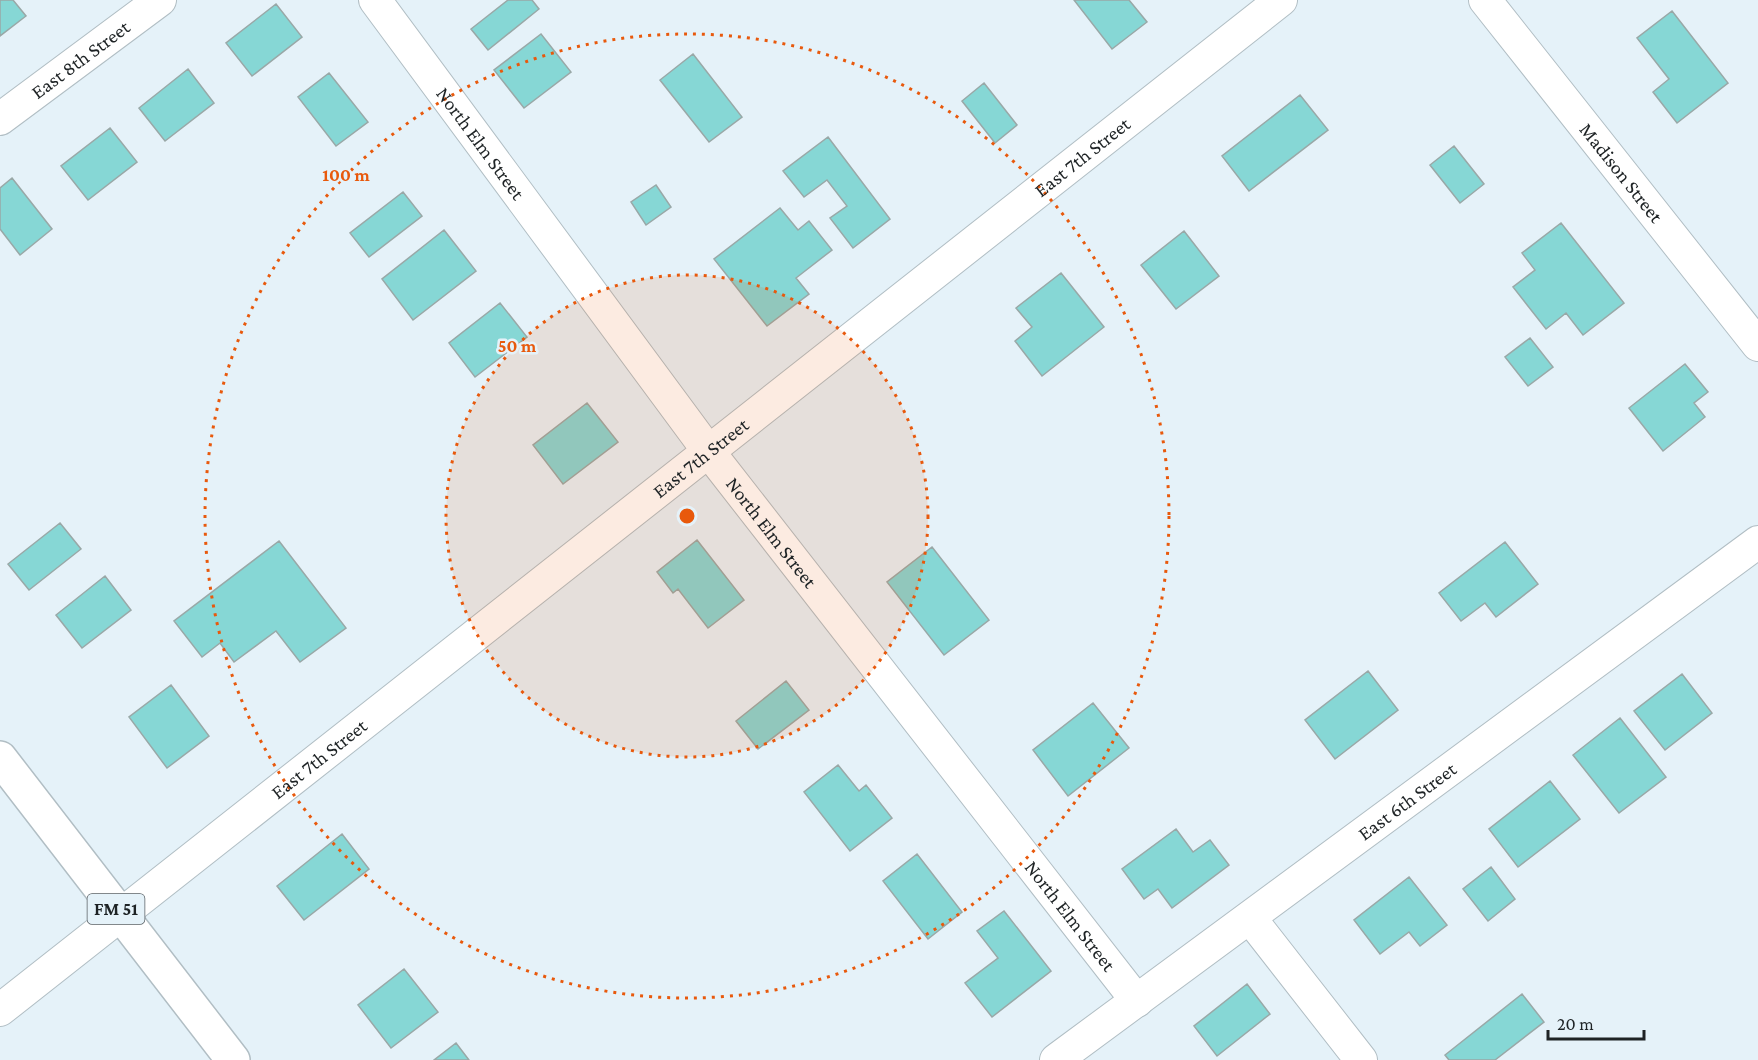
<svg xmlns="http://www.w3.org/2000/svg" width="1758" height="1060" viewBox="0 0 1758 1060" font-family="'Crimson Pro',serif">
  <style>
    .building { fill: #86d7d5; stroke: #99a8a7; stroke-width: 1.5 }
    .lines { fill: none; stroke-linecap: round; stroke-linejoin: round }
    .minor-casing { stroke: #b1bec4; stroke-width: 34 }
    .major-casing { stroke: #b1bec4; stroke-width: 36 }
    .minor { stroke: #fff; stroke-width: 32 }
    .major { stroke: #fff; stroke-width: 33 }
    .ring { fill: none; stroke: #e8590c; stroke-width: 3; stroke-dasharray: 3 6 }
    .labels { text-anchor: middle; stroke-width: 5; stroke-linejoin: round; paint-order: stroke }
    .shield { fill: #e5f2f9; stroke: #5a6165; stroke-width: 1.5 }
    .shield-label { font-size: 18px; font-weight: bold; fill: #1e2325 }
    .street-label { font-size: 20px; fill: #1e2325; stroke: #e5f2f9 }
    .centre { fill: #e8590c; stroke: #e5f2f9; stroke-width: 3 }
    .ring-label { font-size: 18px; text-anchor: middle; font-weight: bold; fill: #e8590c; stroke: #e5f2f9; stroke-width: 5; stroke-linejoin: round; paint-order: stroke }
  </style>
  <rect width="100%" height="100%" fill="#e5f2f9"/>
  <path class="building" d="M0,0H13L26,16L0,36Z
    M508,0H532L539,9L488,50L471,29Z
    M1074,0H1129L1147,22L1112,49Z
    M276,4L302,37L252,76L226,43Z
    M1672,11L1728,83L1677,123L1653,92L1669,79L1637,38Z
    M541,34L571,72L524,108L494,70Z
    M693,54L742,117L709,142L660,80Z
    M188,69L214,103L165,141L139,108Z
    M329,73L368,122L336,146L298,97Z
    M984,83L1017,125L995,143L962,101Z
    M1300,95L1328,130L1249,191L1222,156Z
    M110,128L137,162L88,200L61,166Z
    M828,137L890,219L853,248L830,218L847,206L827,180L804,197L783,171Z
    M1454,146L1484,184L1460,203L1430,165Z
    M12,178L52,229L20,255L0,229V188Z
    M656,185L671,207L646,225L631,202Z
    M403,192L422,216L369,257L350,233Z
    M780,208L798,230L809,221L832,250L796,278L809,294L767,326L714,259Z
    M1561,223L1624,303L1583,335L1566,313L1546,329L1513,287L1535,270L1522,253Z
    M444,230L476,271L413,320L382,279Z
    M1184,231L1219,276L1176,309L1141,265Z
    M1061,273L1104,327L1042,376L1015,341L1032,327L1016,308Z
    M500,303L527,337L475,377L449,343Z
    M1530,338L1553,367L1528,386L1505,357Z
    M1685,364L1708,392L1694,403L1705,417L1663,451L1629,408Z
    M587,403L618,442L563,484L533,445Z
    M60,523L81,549L29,590L8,564Z
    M697,540L744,600L708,628L678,589L673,593L657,572Z
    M279,541L346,628L300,662L276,631L234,662L220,643L202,657L174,621Z
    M1505,542L1538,584L1496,617L1485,603L1461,621L1439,593Z
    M932,547L989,620L944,655L887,582Z
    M105,576L131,610L82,648L56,615Z
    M1368,671L1398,710L1335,759L1305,720Z
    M1682,674L1712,713L1665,750L1634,711Z
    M786,681L809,710L758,749L736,721Z
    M171,685L209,736L167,768L129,717Z
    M1093,703L1129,748L1068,796L1033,750Z
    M1620,718L1666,777L1619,813L1573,755Z
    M838,765L859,791L866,785L892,818L850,851L804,792Z
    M1550,781L1580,819L1518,867L1489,829Z
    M1176,829L1193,852L1210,840L1229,865L1172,908L1158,889L1144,899L1122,869Z
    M342,834L369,869L304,920L277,886Z
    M917,854L962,912L928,939L883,881Z
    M1491,867L1515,899L1488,921L1463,889Z
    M1409,877L1447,925L1420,946L1409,932L1380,954L1354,920Z
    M1004,911L1051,971L992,1017L965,983L998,958L977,931Z
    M404,969L438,1012L391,1048L358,1005Z
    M1247,984L1270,1014L1217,1056L1194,1026Z
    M1522,994L1544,1022L1495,1060H1449L1445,1055Z
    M456,1043L469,1060H434Z"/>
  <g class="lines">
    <defs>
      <g id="minor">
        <path id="s1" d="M375,0L709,452L1137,1001"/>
        <path id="s2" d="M1485,0L1758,345"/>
        <path id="s3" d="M0,119L160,0"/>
        <path d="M1250,918L1361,1060"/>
        <path id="s4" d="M0,1010L1281,0"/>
        <path id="s5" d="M1056,1060L1758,542"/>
      </g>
      <path id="major" d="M0,758L233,1060"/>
    </defs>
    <use href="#minor" class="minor-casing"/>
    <use href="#major" class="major-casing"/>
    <use href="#minor" class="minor"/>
    <use href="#major" class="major"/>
  </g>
  <circle cx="687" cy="516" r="241" fill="#e8590c" fill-opacity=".12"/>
  <g class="ring">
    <circle cx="687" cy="516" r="241"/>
    <circle cx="687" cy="516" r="482"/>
  </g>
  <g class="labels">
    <rect class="shield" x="87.5" y="894" width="57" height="30" rx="4.5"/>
    <g class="shield-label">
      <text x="116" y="915">FM 51</text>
    </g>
    <g class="street-label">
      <text dy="7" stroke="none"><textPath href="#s3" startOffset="100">East 8th Street</textPath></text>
      <text dy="7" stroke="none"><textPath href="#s1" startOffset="178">North Elm Street</textPath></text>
      <text dy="7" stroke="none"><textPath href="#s4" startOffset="1378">East 7th Street</textPath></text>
      <text dy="7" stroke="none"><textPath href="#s2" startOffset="220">Madison Street</textPath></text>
      <text dy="7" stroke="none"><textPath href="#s4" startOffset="892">East 7th Street</textPath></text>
      <text dy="7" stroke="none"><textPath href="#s1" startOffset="664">North Elm Street</textPath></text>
      <text dy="7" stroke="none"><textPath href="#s4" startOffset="406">East 7th Street</textPath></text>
      <text dy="7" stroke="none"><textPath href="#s5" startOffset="436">East 6th Street</textPath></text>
      <text dy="7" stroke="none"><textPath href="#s1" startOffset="1150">North Elm Street</textPath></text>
    </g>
  </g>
  <circle cx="687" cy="516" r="9" class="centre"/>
  <g class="ring-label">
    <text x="346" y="181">100 m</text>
    <text x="517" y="352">50 m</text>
  </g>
  <path d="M1548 1030v9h96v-9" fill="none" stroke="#1e2325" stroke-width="3"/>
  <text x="1557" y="1030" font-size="18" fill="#1e2325" stroke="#e5f2f9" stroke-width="4.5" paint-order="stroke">20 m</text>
</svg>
